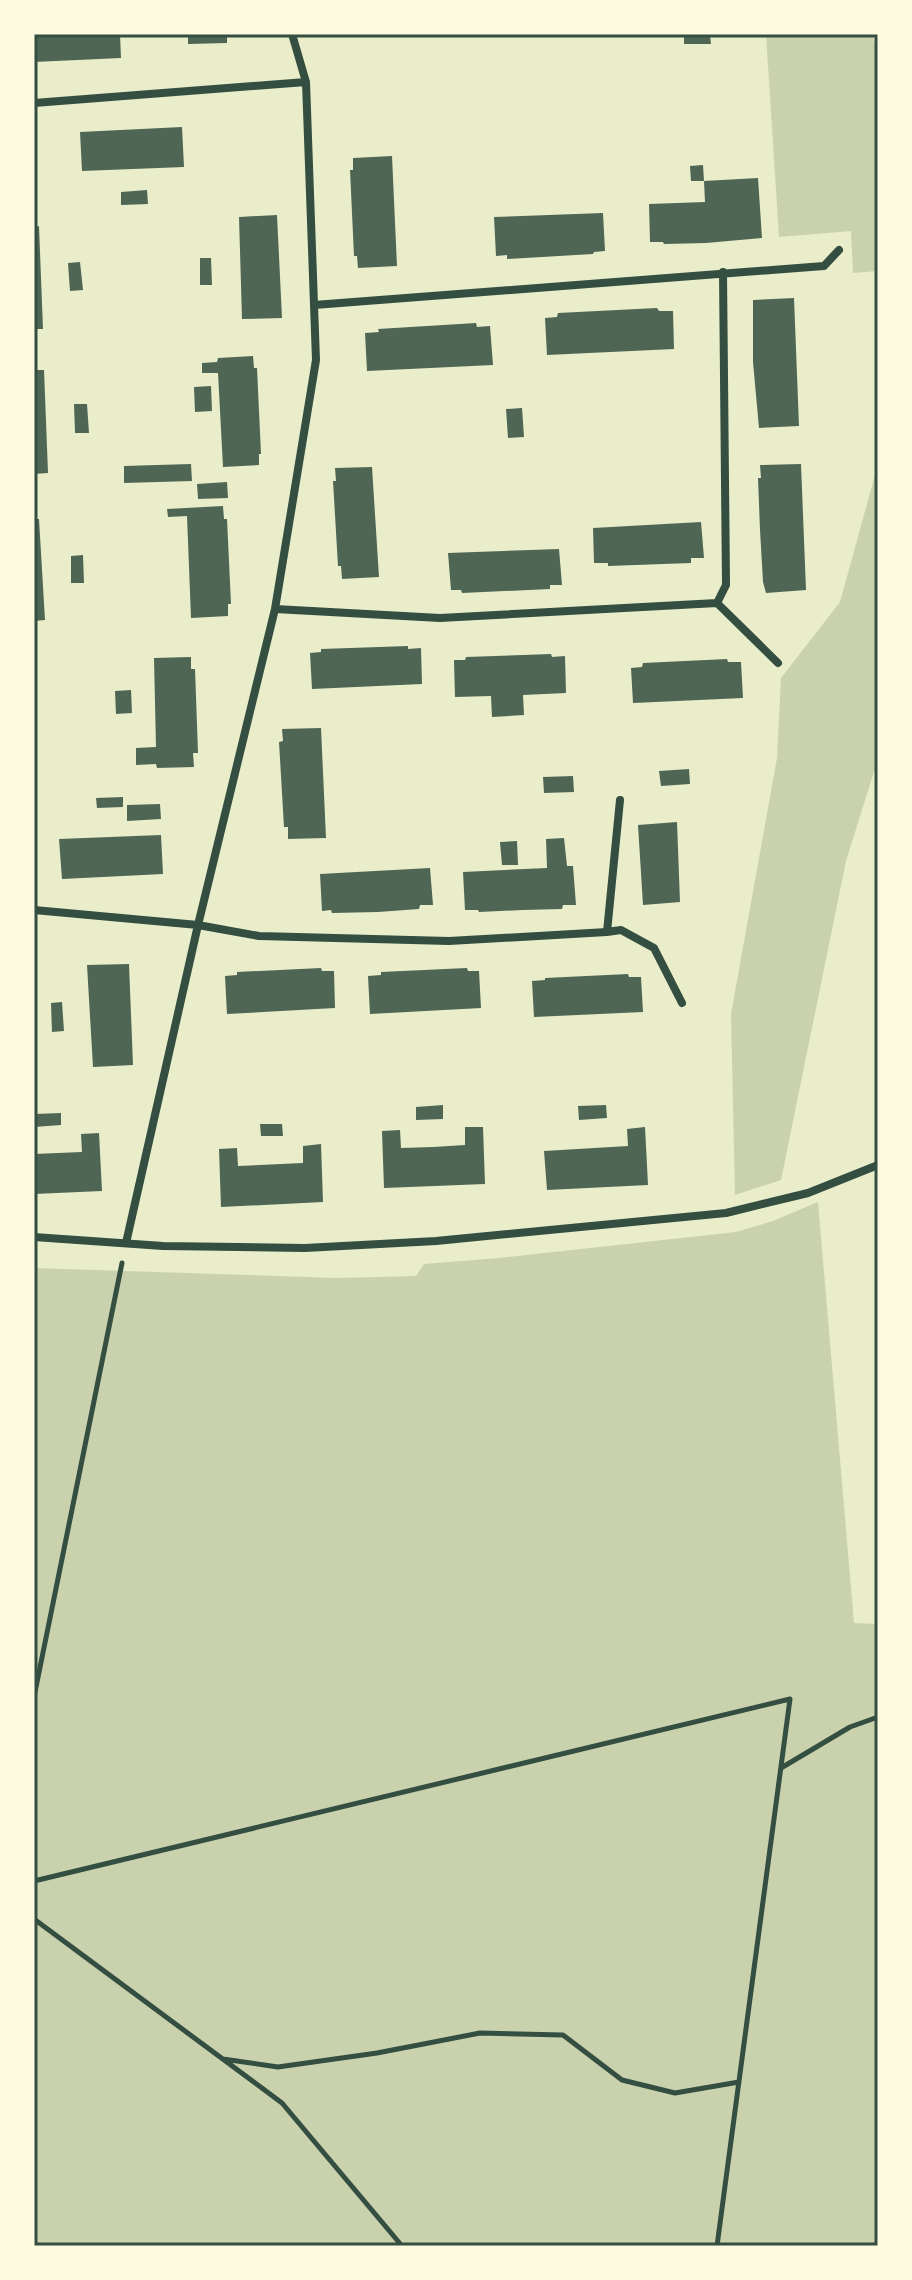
<svg xmlns="http://www.w3.org/2000/svg" width="912" height="2280" viewBox="0 0 912 2280" font-family="Raleway,sans-serif">
  <style>
    .green { fill: #cad2ad }
    .building { fill: #4f6655 }
    .lines { fill: none; stroke-linecap: round; stroke-linejoin: round }
    .path { stroke: #344e41; stroke-width: 5 }
    .minor { stroke: #344e41; stroke-width: 8 }
    .neatline { fill: none; stroke: #344e41; stroke-width: 3 }
  </style>
  <rect width="100%" height="100%" fill="#e9edc9"/>
  <path class="green" d="M766,34H872L878,55V271L853,273L851,231L779,237Z
    M878,464V759L846,861L781,1180L735,1195L731,1014L777,758L781,678L840,602Z
    M818,1202L854,1623L878,1624V2246H34V1268L337,1278L416,1276L424,1264L499,1258L736,1232L773,1221Z"/>
  <path class="building" d="M34,34H120L121,58L34,62Z
    M188,34H227V43L188,44Z
    M684,34H710L711,44H684Z
    M182,127L184,167L82,171L80,132Z
    M392,156L397,266L358,268L357,256H354L350,170H353V158Z
    M703,165L704,181H691L690,166Z
    M758,178L762,238L706,243L664,244L663,242H650L649,204L705,202L704,181Z
    M147,190L148,204L121,205V192Z
    M603,213L605,251L594,252L593,254L507,259V255L496,256L494,217Z
    M277,215L282,318L242,319L239,217Z
    M39,226L43,329H34V227Z
    M200,258H211L212,285H200Z
    M80,262L83,290L70,291L68,263Z
    M794,298L799,426L759,428L753,362V300Z
    M657,308L659,311H673L674,349L547,355L545,318L557,317L558,313Z
    M476,323L477,327L490,326L493,365L367,371L365,333L379,332L378,329Z
    M253,356L254,368H257L261,454H259V465L223,467L218,373H202V363L217,362L218,358Z
    M34,370H44L48,473L34,474Z
    M211,386L212,411L195,412L194,387Z
    M74,404H87L89,433H75Z
    M522,408L524,437L508,438L506,409Z
    M191,464L192,481L124,483V466Z
    M801,464L806,590L766,593L763,582L760,530L758,478H761L760,465Z
    M372,467L379,577L342,579L341,566H338L333,481H336L335,468Z
    M227,482L228,498L198,499L197,484Z
    M223,506L224,519H227L231,604H228V616L191,618L187,516L168,517L167,509Z
    M34,519H39L45,620L34,621Z
    M701,522L704,558H691V563L608,566V563H594L593,528Z
    M559,549L562,585H550V589L462,593L461,590H451L448,553Z
    M83,555L84,583H71V556Z
    M408,646V649L421,648L422,684L312,689L310,653L321,652V649Z
    M551,654L552,657L565,656L566,693L523,695L524,715L492,717L491,696L455,697L454,660H465L466,657Z
    M191,657V669H195L198,753H193L194,767L157,768L156,764L136,765V748L156,747L154,658Z
    M727,659L728,662H741L743,698L633,703L631,668L642,667L643,663Z
    M131,690L132,713L116,714L115,691Z
    M321,728L326,838L288,839V827H284L279,742L283,741L282,729Z
    M689,769L690,784L661,786L659,771Z
    M573,776L574,792L544,793L543,777Z
    M123,797V807L97,808L96,798Z
    M160,804L161,819L127,821V805Z
    M677,822L680,902L643,905L638,825Z
    M161,835L163,874L62,879L59,839Z
    M564,838L567,866H573L576,905H563L562,909L522,910L479,912L478,910H465L463,872L547,868L546,839Z
    M517,841L518,865H502L500,842Z
    M430,868L433,905H420L419,909L378,912L332,913L331,910L322,911L320,874Z
    M129,964L133,1065L93,1067L87,965Z
    M321,968L322,971H334L335,1008L227,1014L225,976L237,975V972Z
    M467,968L468,971H479L481,1008L370,1014L368,976L381,975V972Z
    M628,974L629,977H641L643,1012L534,1017L532,981L545,980V978Z
    M62,1002L64,1031L52,1032L51,1003Z
    M443,1105V1119L416,1120V1107Z
    M606,1105L607,1118L579,1120L578,1106Z
    M61,1113V1125L34,1127V1114Z
    M260,1124H282L283,1136H261Z
    M465,1127H483L485,1184L384,1188L382,1131L400,1130L401,1148L433,1147L465,1145Z
    M645,1127L648,1185L547,1190L544,1151L628,1146L627,1129Z
    M99,1133L102,1191L34,1194V1154L82,1152L81,1134Z
    M321,1144L323,1202L221,1207L219,1149L237,1148L238,1166L303,1163V1146Z"/>
  <g class="lines">
    <path class="path" d="M34,1697L122,1263
      M781,1768L850,1727L878,1717
      M34,1881L790,1699L717,2246
      M34,1919L282,2103L402,2246
      M223,2059L278,2067L377,2053L480,2033L563,2035L622,2080L675,2093L739,2082"/>
    <path class="minor" d="M34,103L306,82
      M314,305L824,266L839,250
      M717,603L726,585L723,272
      M275,609L440,618L717,603L778,663
      M620,800L607,932L621,930L654,948L682,1003
      M34,910L198,925L259,936L449,941L607,932
      M34,1237L163,1246L305,1248L436,1241L726,1213L808,1193L878,1165
      M126,1243L198,925L275,609L316,360L306,82L292,34"/>
  </g>
  <rect width="912" height="2280" fill="none" stroke="#fefae0" stroke-width="72"/>
  <rect x="36" y="36" width="840" height="2208" class="neatline"/>
</svg>
